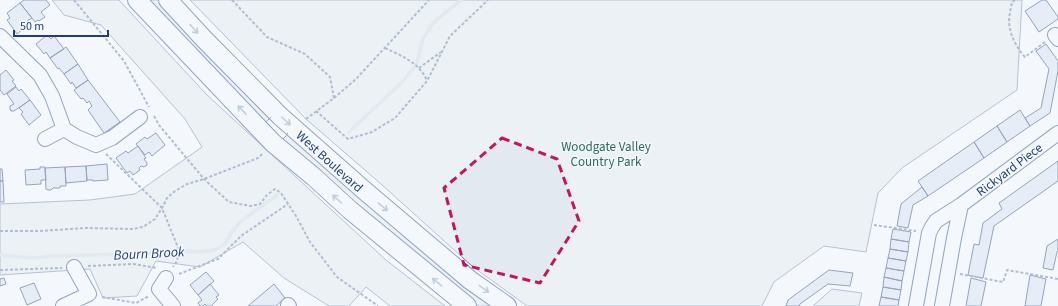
<svg xmlns="http://www.w3.org/2000/svg" width="1058" height="306" viewBox="0 0 1058 306" font-family="'Source Sans 3',sans-serif">
  <style>
    .green { fill: #e3e9f0; stroke: #687fa3 }
    .lines { fill: none; stroke-linecap: round; stroke-linejoin: round }
    .stream { stroke: #cfd7e4; stroke-width: 3.5 }
    .building { fill: #d5e0f0; stroke: #1d3f73 }
    .minor-casing { stroke: #1d3f73; stroke-width: 16 }
    .major-casing { stroke: #1d3f73; stroke-width: 20 }
    .path { stroke: #5e769c; stroke-width: 2; stroke-dasharray: 3 2; stroke-linecap: butt }
    .minor { stroke: #f4f7fb; stroke-width: 14 }
    .major { stroke: #f4f7fb; stroke-width: 18 }
    .fence { stroke: #1d3f73; stroke-width: 1; stroke-dasharray: 5 2; stroke-linecap: butt }
    .oneway { stroke: #889bb7 }
    .marked { fill: none; stroke: #c2185b; stroke-width: 3; stroke-dasharray: 8 5; stroke-linejoin: round }
    .labels { text-anchor: middle; stroke-width: 3; stroke-linejoin: round; paint-order: stroke }
    .park-label { font-size: 13px; fill: #2c6c60; stroke: #f4f7fb }
    .street-label { font-size: 13px; fill: #1d3f73; stroke: #f4f7fb }
    .water-label { font-size: 14px; font-style: italic; fill: #1d3f73; stroke: #f4f7fb }
  </style>
  <rect width="100%" height="100%" fill="#f4f7fb"/>
  <path class="green" d="M52,0H119L206,94L386,260L445,306H390L366,287L349,306H329L284,278L243,242L200,267L156,261L137,296L103,298L90,269L0,275V204L90,200L135,194L202,147L185,119L101,25L64,15Z
    M145,0H159L207,52L271,117L266,122L173,30Z
    M190,0H1022L1017,90L902,168L878,193L866,252L824,246L774,282L762,306H527L472,266L381,184L306,119Z
    M288,134L451,275L491,306H479L418,259L319,174L283,139Z
    M832,289L862,293L859,306H813Z"/>
  <g class="lines">
    <path class="stream" d="M349,132L401,83L416,65L423,39L433,23L461,0
      M0,255L34,258L51,256L165,253L179,250L197,252L215,250L225,244L232,232L240,222L277,195"/>
  </g>
  <path class="building" d="M24,0H46L50,5L41,12L45,17L39,21L38,20L35,22L20,3Z
    M1042,0H1046L1058,17V19L1039,32L1025,11Z
    M20,3L32,18L27,21L29,24L17,34L7,20L10,18L7,13Z
    M47,35L51,39L54,36L64,49L50,58L46,52L44,54L36,44Z
    M1046,44L1058,61V71L1050,113L1030,126L1025,118L1041,108L1049,69L1036,51Z
    M66,47L78,64L64,74L59,68L58,69L50,58Z
    M78,64L88,80L76,88L72,82L71,84L64,74Z
    M6,70L14,80L12,81L16,86L4,95L0,90V75Z
    M88,80L120,122L104,133L88,110L92,106L89,101L87,103L83,98L81,99L74,90Z
    M16,87L19,91L21,89L30,100L14,111H11L10,109V106L14,104L7,94Z
    M30,100L41,115L29,125L21,114L23,112L19,108Z
    M1020,110L1030,126L1007,142L997,126Z
    M997,126L1007,142L984,158L974,142Z
    M156,133L165,145L152,156L149,152L145,155L136,144L145,137L147,139Z
    M974,142L984,158L928,196L918,181Z
    M138,146L146,158L144,159L147,163V165L144,167L141,166L139,168L140,170L133,175L130,171L127,173L116,158L126,151L128,153Z
    M1058,161V181L994,226L983,278L968,275L974,244L979,245L983,223L1002,209L999,203Z
    M107,164L108,180L93,181V180H87L86,166Z
    M86,166L87,181L66,183L65,167Z
    M40,167H45L46,180H41V184L26,185L25,170L40,169Z
    M65,167L66,186H60V188H53L51,190H48L46,189L45,168Z
    M0,169H2L3,181H0Z
    M0,181H3L4,202H0Z
    M922,187L928,196L913,205L908,228L897,226L901,204Z
    M893,229L911,232L909,242L891,239Z
    M891,239L909,242L908,252L890,249Z
    M1058,239V251L1057,252L1053,270L1043,268L1047,246Z
    M890,249L908,252L906,261L888,258Z
    M888,258L906,261L904,271L886,268Z
    M886,268L904,271L902,281L884,277Z
    M829,270L853,273L850,286L828,284L800,304L799,306H786L788,300Z
    M206,272L214,281L198,295L190,285Z
    M1030,275L1046,279L1041,306H1025Z
    M884,277L902,281L901,290L883,287Z
    M4,278L6,284L0,286V279Z
    M971,278L986,282L981,306H966Z
    M34,283L41,299L27,305L20,288Z
    M210,284L219,295L216,297L218,299L211,306H207L205,304L203,306H200L198,303L202,300L198,295Z
    M274,284L285,298L276,306H248Z
    M883,287L901,290L899,300L881,297Z
    M881,297L899,300L898,306H879Z"/>
  <g class="lines">
    <defs>
      <path id="minor" d="M1055,35L1058,39
        M0,36L40,75L52,96L64,129L45,139
        M64,129L77,137L96,145L112,138L140,117
        M166,278L159,289L173,306
        M288,305L289,306
        M63,306L89,294L74,267
        M916,306L929,233L932,227L936,221L961,205L1058,133
        M942,306L954,238L961,205"/>
      <path id="major" d="M137,0L273,143L314,177L350,210L467,306
        M168,0L204,39L280,116L365,191L470,280L507,306"/>
    </defs>
    <use href="#minor" class="minor-casing"/>
    <use href="#major" class="major-casing"/>
    <path class="path" d="M74,0L124,61L149,107
      M232,0L267,37L305,54L330,77L334,98
      M1015,0L1012,2C1011,8 1009,15 1009,22C1010,35 1016,47 1025,57L1045,42
      M385,48C402,56 420,63 427,81
      M419,68L441,52
      M316,111L348,139L372,132L395,118L427,81L450,36L488,0
      M154,116L159,125L204,179L229,202L251,206L260,204L267,195L275,189L281,193L296,216L310,242L337,277L378,306
      M306,119L334,98L356,79L429,0
      M106,154L162,208L179,250L177,261L173,267
      M874,225L916,231
      M0,231H40L85,228L132,229L143,227L155,219L162,208L167,198L175,191L187,184L204,179L258,158L263,153
      M88,266L133,264L157,268
      M0,270L62,268
      M179,274L218,259L241,236L288,204
      M960,274L1003,282L1007,270L1058,279
      M102,297L136,303L149,296"/>
    <use href="#minor" class="minor"/>
    <use href="#major" class="major"/>
    <path class="fence" d="M271,117L266,122L276,132
      M283,139L288,134L287,133"/>
  </g>
  <defs><path id="oneway-shaft" d="M-6 0H5M1.5-3L5.5 0L1.5 3" fill="none" stroke-width="1.6" stroke-linecap="round" stroke-linejoin="round"/></defs>
  <g class="oneway">
    <use href="#oneway-shaft" transform="translate(194 29) rotate(48)"/>
    <use href="#oneway-shaft" transform="translate(242 110) rotate(-134)"/>
    <use href="#oneway-shaft" transform="translate(286 121) rotate(42)"/>
    <use href="#oneway-shaft" transform="translate(337 199) rotate(-138)"/>
    <use href="#oneway-shaft" transform="translate(383 207) rotate(40)"/>
    <use href="#oneway-shaft" transform="translate(437 282) rotate(-141)"/>
    <use href="#oneway-shaft" transform="translate(484 289) rotate(36)"/>
  </g>
  <path d="M0 0H1058V306H0ZM502,138L557,159L579,221L540,283L464,265L444,188Z" fill="#f4f7fb" fill-opacity=".55" fill-rule="evenodd"/>
  <path class="marked" d="M502,138L557,159L579,221L540,283L464,265L444,188Z"/>
  <g class="labels">
    <g class="park-label">
      <text x="606" y="151">Woodgate Valley<tspan x="606" dy="15">Country Park</tspan></text>
    </g>
    <g class="street-label">
      <text transform="translate(330 161) rotate(42)" y="5">West Boulevard</text>
      <text transform="translate(1009 169) rotate(-37)" y="5">Rickyard Piece</text>
    </g>
    <g class="water-label">
      <text transform="translate(149 253) rotate(-3)" y="5">Bourn Brook</text>
    </g>
  </g>
  <path d="M14 30v6h94v-6" fill="none" stroke="#1d3f73" stroke-width="2"/>
  <text x="20" y="30" font-size="12" fill="#1d3f73" stroke="#f4f7fb" stroke-width="3" paint-order="stroke">50 m</text>
</svg>
